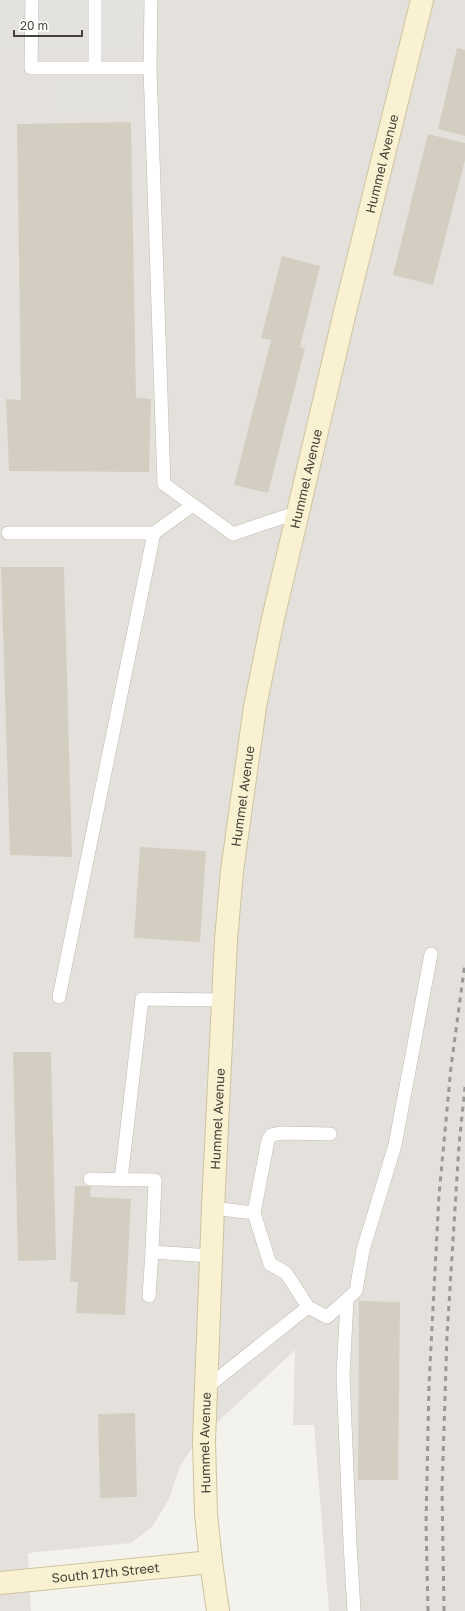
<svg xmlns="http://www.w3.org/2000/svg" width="465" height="1611" viewBox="0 0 465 1611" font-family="'Golos Text',sans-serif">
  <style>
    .industrial { fill: #e4e1dd }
    .parking { fill: #e3e2df }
    .building { fill: #d4cec2 }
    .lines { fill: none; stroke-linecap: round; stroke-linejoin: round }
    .service-casing { stroke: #bfbaaf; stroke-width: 14 }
    .secondary-casing { stroke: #cec4a0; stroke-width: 24 }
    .service { stroke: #fff; stroke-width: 13 }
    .secondary { stroke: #f9f1d1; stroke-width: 22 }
    .rail { stroke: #999; stroke-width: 3; stroke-dasharray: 5 5; stroke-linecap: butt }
    .labels { text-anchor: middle; stroke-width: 3.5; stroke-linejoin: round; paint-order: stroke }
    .street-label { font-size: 13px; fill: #48433a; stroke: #fff }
  </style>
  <rect width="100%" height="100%" fill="#f4f2ec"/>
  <path class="industrial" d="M0,0H465V1611H329L314,1425H293L295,1350L197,1441L180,1466L169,1499L152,1527L131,1543L28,1553L31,1611H0Z"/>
  <path class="parking" d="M0,0H157V53H0Z
    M135,78V112L51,113V79Z"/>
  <path class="building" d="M457,48L465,50V136L438,129Z
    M131,122L136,398L151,399L149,472L9,471L6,399L21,400L17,124Z
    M428,134L465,143V160L433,285L393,275Z
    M282,256L320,266L300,347L305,348L268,493L234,485L271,340L261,338Z
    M1,567H64L72,857L10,855Z
    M140,847L206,851L200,942L134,938Z
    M13,1052H51L56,1260L18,1261Z
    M75,1186H91L90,1197L131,1199L125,1315L76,1313L78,1282H70Z
    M359,1301L400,1302L398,1480H358Z
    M135,1413L137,1497L100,1498L98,1414Z"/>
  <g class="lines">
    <defs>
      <path id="service" d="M32,0L31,68H95
        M95,0V68H150L164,484L233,534L298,512
        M150,68L151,0
        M8,533H154L193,505
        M59,997L154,533
        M90,1179L155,1180L152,1252
        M121,1180L142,999L223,1000
        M213,1208L254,1213L270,1264L286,1273L308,1307L327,1317L356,1291L363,1250L395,1145L431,954
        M254,1213L268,1140L271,1135L282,1133L330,1134
        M149,1296L152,1252L211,1256
        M347,1300L343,1375L350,1543L354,1611
        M206,1388L308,1307"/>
      <g id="secondary">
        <path id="s1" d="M0,1583L211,1562"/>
        <path id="s2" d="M218,1611L211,1562L206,1514L204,1441L213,1208L226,940L232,871L255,707L272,623L344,316L422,0"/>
      </g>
    </defs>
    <use href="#service" class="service-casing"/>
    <use href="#secondary" class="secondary-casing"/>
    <use href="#service" class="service"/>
    <use href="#secondary" class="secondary"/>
    <path class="rail" d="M428,1611L426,1523L429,1385L439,1195L451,1067L465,963
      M444,1611L442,1490L447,1336L459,1145L465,1087"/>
  </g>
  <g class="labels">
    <g class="street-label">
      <text dy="5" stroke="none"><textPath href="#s2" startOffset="1465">Hummel Avenue</textPath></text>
      <text dy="5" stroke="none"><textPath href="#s2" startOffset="1141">Hummel Avenue</textPath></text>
      <text dy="5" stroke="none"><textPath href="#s2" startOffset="817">Hummel Avenue</textPath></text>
      <text dy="5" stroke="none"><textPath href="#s2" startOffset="493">Hummel Avenue</textPath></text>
      <text dy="5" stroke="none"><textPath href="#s2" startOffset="169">Hummel Avenue</textPath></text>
      <text dy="5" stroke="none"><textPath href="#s1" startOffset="106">South 17th Street</textPath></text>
    </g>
  </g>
  <path d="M14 30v6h68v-6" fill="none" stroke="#48433a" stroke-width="2"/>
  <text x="20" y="30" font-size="12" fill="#48433a" stroke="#ffffff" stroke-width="3" paint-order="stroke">20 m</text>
</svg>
